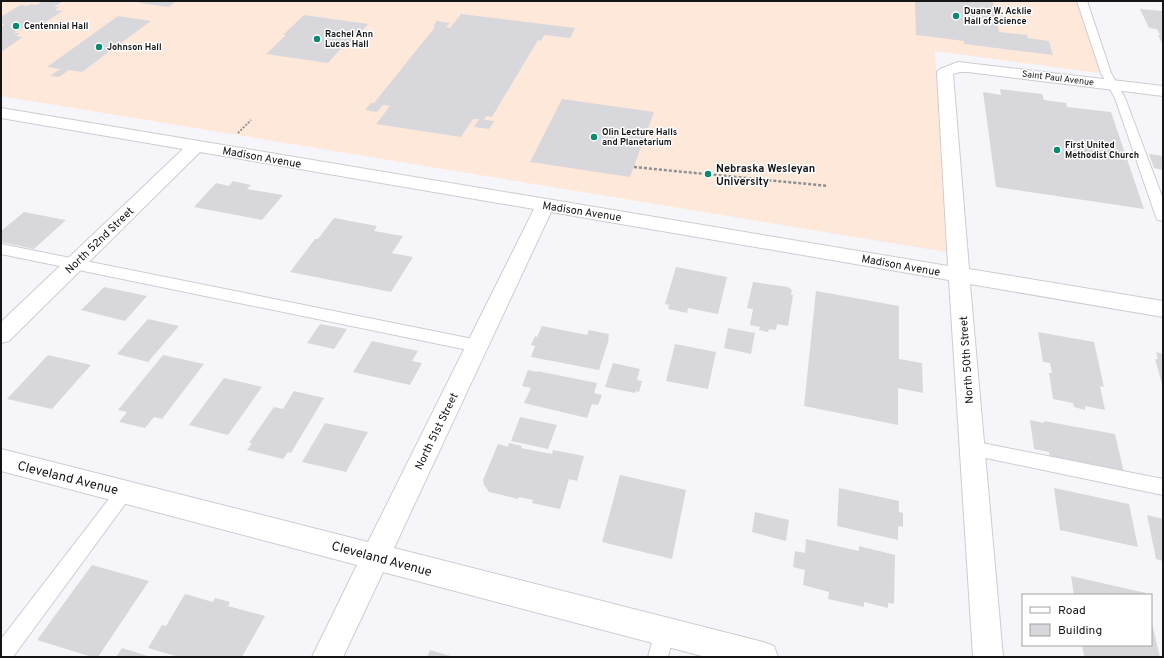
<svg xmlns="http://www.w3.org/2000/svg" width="1164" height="658" viewBox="0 0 1164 658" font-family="Overpass,sans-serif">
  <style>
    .education { fill: #fee8da }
    .building { fill: #d8d8dc }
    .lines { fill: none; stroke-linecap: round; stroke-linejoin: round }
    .lane-casing { stroke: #cccdd1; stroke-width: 2 }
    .street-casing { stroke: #cccdd1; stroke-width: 2 }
    .path-far1 { stroke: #8f9093; stroke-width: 2; stroke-dasharray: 2 1.5; stroke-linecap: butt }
    .path { stroke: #8f9093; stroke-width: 2.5; stroke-dasharray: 3 2; stroke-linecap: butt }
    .lane { fill: #fff; fill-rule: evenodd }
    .street { fill: #fff; fill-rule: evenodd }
    .poi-dot { fill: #088b70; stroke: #fff; stroke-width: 1.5 }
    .labels { text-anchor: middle; stroke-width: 3; stroke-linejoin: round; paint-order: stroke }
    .far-poi-label { font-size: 9px; font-weight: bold; fill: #141516; stroke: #fff; text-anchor: start }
    .far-street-label { font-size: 9px; fill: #141516; stroke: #fff }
    .street-label { font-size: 11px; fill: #141516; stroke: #fff }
    .poi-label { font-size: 11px; font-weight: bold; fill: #141516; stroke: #fff; text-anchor: start }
    .near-street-label { font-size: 13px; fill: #141516; stroke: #fff }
  </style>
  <rect width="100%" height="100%" fill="#f6f6fa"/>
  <path class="education" d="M1,1H1080L1106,74L935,51L946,252L1,96Z"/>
  <path class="building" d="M43,1H63L54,7H59L55,10L63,11L39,26L32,25L28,28H22L14,33H20L16,36L23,37L1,52V27L5,24H1L3,21H1V17L20,5L27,6L31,4L37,5Z
    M141,1H176L169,7L139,3Z
    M915,1H993L999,32L1027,35L1028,38L1049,41L1053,55L964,44V41L916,35Z
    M1140,9L1163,11V45L1158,35H1160L1157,29L1149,28Z
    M461,14L575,28L570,38L544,35L541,41L538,40L492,117L486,116L484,120L494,121L489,129L474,127L479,119H473L461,137L376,124L390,106L383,105L377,112L365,110L371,103H374L435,27L433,26L437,21L450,23L446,27L450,28Z
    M304,15L368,24L349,44L346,43L328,63L266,54L286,35H283Z
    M118,16L151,21L121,43L125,44L124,46L114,48L82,72L69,70L59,77L50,76L60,69L47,67Z
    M1000,89L1042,94L1044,100L1066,103L1067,107L1111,112L1144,209L996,187L983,92L1001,95Z
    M562,99L654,112L630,177L530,162Z
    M1149,154L1163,156V170L1154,168Z
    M233,181L251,185L247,189L283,195L262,220L194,207L216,183L229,186Z
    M24,212L66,220L34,249L1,242V231Z
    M334,218L377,226L374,231L403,236L392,253L413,257L391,292L290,272L315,239H318Z
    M676,267L727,277L718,314L688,308L687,313L668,309L669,305L665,304Z
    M753,282L788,287L792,290L791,295H793L788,326L777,324L776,330L769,329L768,332L759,330L760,327L750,325L753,309L747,308Z
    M104,287L147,296L125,321L81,310Z
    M816,291L899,306V359L922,363L923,393L898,388V425L804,406Z
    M148,319L179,326L148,362L117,354Z
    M320,324L347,329L334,349L307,343Z
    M542,326L587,335L589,330L609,334L608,339H609L599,370L531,357L535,346L531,345L535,336L537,337Z
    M728,328L755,333L751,354L724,348Z
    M1038,332L1094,342L1104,387L1100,386L1105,410L1085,406V410L1074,407L1073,403L1053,399L1049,373H1052L1050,363L1043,362Z
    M372,341L418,351L412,361L422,363L410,385L353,372Z
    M675,344L716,352L708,389L666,381Z
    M1156,352L1163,354V387L1155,359H1158Z
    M48,355L91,365L52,409L7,399Z
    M163,355L204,364L162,419L154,417L145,428L119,422L127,412L118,410Z
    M613,363L640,369L637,380L642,381L639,392L636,391L635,393L605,387Z
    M528,370L537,372V371L597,383L594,393L602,395L598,405L592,404L587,418L524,403L531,388L522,386Z
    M224,378L262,387L228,435L189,425Z
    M294,391L324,398L291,453L288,452L283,459L247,450L252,443H249L274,407L283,409Z
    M520,417L557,425L548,449L511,441Z
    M1030,420L1044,423V421L1115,434L1124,473L1050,458L1049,452L1034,449Z
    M325,423L368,432L346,472L302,462Z
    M509,443L522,446L521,448L552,454L553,450L584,456L577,481L569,479L560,509L532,503L533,500L519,497L518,499L489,492L484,485L483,480L498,444L508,447Z
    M620,475L686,490L672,559L602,542Z
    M839,488L899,501V512L903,513V527L898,526V540L837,526Z
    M1054,488L1129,504L1138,547L1060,530Z
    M755,512L789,520L786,541L752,532Z
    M1147,515L1163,519V561L1156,559Z
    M806,539L859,551V546L895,555L894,604L888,603V608L864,602V607L828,599L829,592L803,585L805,570L793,567L795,551L805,553Z
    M92,565L149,581L98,657H92L37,640Z
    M1071,576L1146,593V595H1074Z
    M185,594L213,602L215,598L230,602L228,606L265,616L242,657H179L148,648L162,625L166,626Z
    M1151,620L1160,657L1084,656L1082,645H1151Z
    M122,648L151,657H116Z
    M430,650L454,657H427Z"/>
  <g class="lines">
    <defs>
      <path id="lane" d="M1077,1H1087L1111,73L1125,98L1163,199V221L1158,220L1156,217L1115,98L1101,73Z
        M1,244L478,340L483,342L486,346L483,350L478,352L1,254Z
        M972,441L1163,479V495L972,455L966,453L963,448L966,443Z
        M125,483L131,486L134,491L131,496L13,657H1V639L119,486Z
        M664,621L671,624L674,631L668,657H648L657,624Z"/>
      <path id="street" d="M958,62L1163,86V96L968,72H960L953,74L969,269L1163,301V317L970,284L1003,657H973L949,280L551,212L394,548L763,642L774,646L778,657H706L383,572L343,657H312L357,565L1,471V449L368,542L534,209L200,152L9,341L1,343V322L183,149L1,118V108L948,266L937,72L940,69Z"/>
    </defs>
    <use href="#lane" class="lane-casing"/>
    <use href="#street" class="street-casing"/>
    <path class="path-far1" d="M238,133L251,120"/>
    <path class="path" d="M634,167L828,186"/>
    <use href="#lane" class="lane"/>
    <use href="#street" class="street"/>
  </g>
  <g class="poi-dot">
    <circle cx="956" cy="16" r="4"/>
    <circle cx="16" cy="26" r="4"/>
    <circle cx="317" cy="39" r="4"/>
    <circle cx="99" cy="47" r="4"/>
    <circle cx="594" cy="137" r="4"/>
    <circle cx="1057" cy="150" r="4"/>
    <circle cx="708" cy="174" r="4"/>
  </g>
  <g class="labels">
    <g class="far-poi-label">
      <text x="964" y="14">Duane W. Acklie<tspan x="964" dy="10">Hall of Science</tspan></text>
      <text x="24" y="29">Centennial Hall</text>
      <text x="325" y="37">Rachel Ann<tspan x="325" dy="10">Lucas Hall</tspan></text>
      <text x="107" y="50">Johnson Hall</text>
      <text x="602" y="135">Olin Lecture Halls<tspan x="602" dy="10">and Planetarium</tspan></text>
      <text x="1065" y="148">First United<tspan x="1065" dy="10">Methodist Church</tspan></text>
    </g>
    <g class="far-street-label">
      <text transform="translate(1058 78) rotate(7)" y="3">Saint Paul Avenue</text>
    </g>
    <g class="street-label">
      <text transform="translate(262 157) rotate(10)" y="4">Madison Avenue</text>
      <text transform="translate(582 211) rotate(9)" y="4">Madison Avenue</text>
      <text transform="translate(99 240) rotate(-44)" y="4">North 52nd Street</text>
      <text transform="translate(901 265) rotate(10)" y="4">Madison Avenue</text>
      <text transform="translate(966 360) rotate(-94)" y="4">North 50th Street</text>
      <text transform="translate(436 431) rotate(-64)" y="4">North 51st Street</text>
    </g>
    <g class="poi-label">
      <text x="716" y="172">Nebraska Wesleyan<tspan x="716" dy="13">University</tspan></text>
    </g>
    <g class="near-street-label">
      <text transform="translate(68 477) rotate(14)" y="5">Cleveland Avenue</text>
      <text transform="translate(382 558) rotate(15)" y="5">Cleveland Avenue</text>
    </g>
  </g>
  <rect width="1164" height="658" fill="none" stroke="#141516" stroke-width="4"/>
  <rect x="1022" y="594" width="130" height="52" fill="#ffffff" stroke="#a1a1a2"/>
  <rect x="1030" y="607" width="20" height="6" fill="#ffffff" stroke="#a1a1a2"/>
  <text x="1058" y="614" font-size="12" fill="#141516">Road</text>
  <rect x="1030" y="624" width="20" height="12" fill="#d8d8dc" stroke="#a1a1a2"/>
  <text x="1058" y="634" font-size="12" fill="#141516">Building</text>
</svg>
